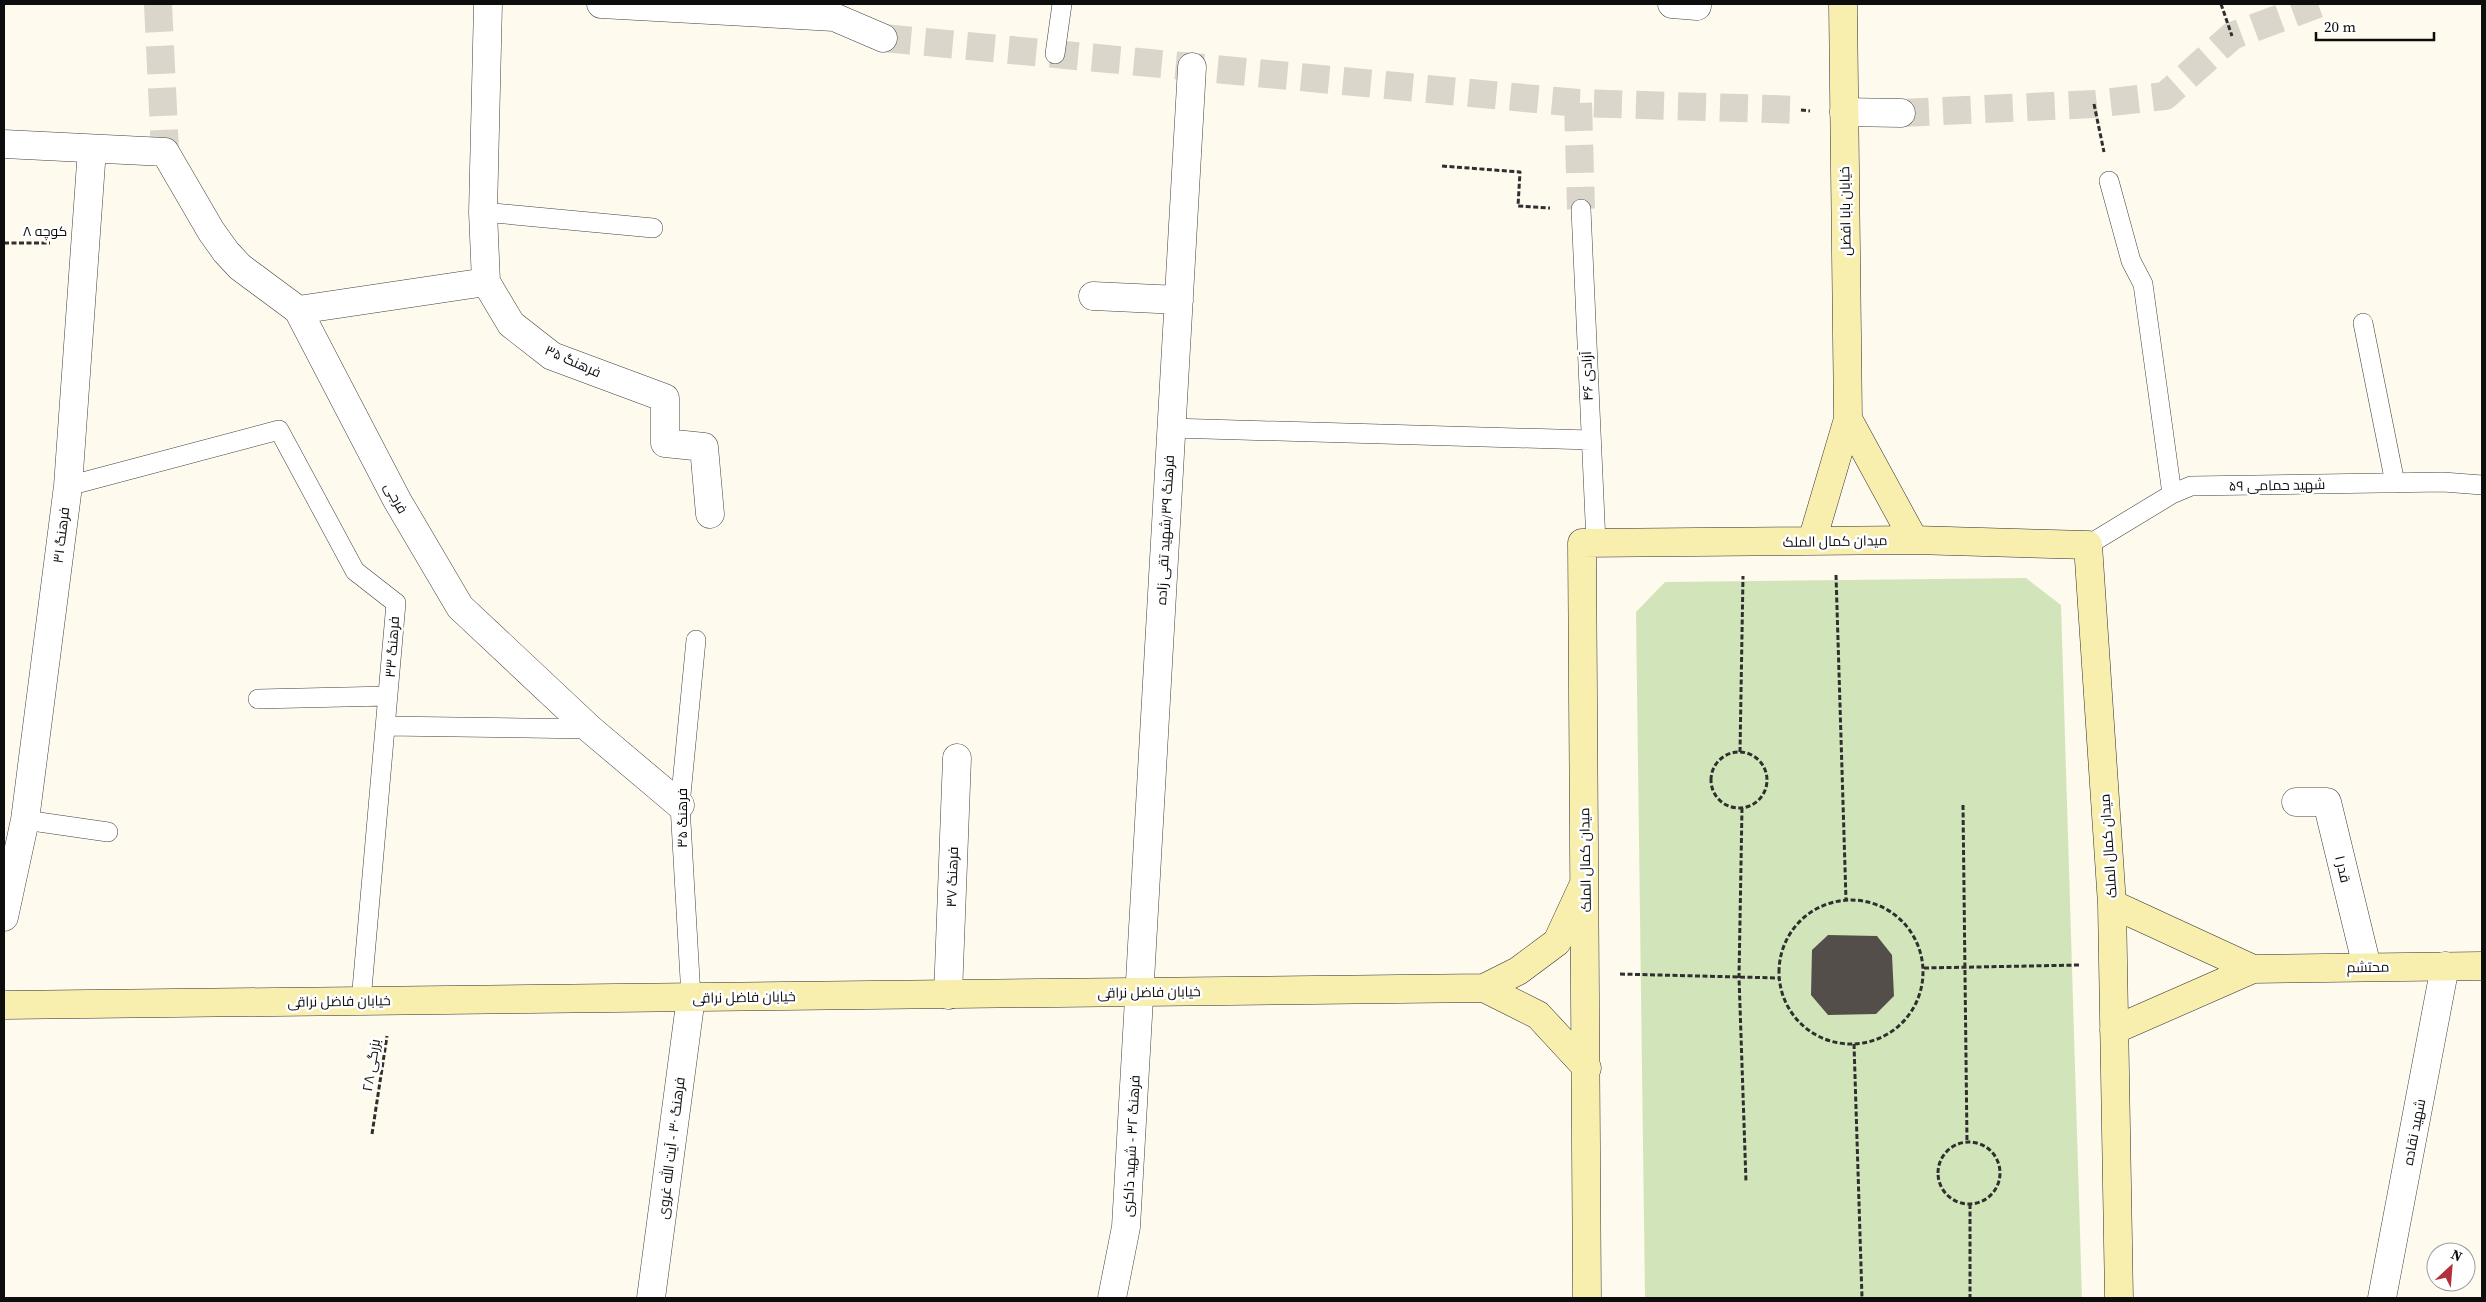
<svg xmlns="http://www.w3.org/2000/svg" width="2486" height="1302" viewBox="0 0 2486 1302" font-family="'Source Serif 4',Cairo,serif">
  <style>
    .green { fill: #d2e5ba }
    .building { fill: #544e4a }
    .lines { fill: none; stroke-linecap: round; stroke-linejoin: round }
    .street-tunnel { stroke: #dad6cb; stroke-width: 28; stroke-dasharray: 28 14; stroke-linecap: butt }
    .lane-casing { stroke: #404040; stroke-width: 20 }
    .street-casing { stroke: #404040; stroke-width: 29 }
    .secondary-casing { stroke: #2f2f2f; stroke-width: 29 }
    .path { stroke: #2f2f2f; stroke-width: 3; stroke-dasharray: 5 2.5; stroke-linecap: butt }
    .lane { stroke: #fff; stroke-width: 19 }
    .street { stroke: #fff; stroke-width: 28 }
    .secondary { stroke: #f8eeae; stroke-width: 28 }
    .labels { text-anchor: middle; stroke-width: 5; stroke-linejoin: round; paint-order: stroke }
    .street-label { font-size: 14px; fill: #0d0d0d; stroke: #fff }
  </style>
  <rect width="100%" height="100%" fill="#fefaed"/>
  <path class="green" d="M2026,578L2061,605L2082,1298H1645L1636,612L1665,582Z"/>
  <path class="building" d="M1828,935L1877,936L1892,955L1894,996L1876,1014L1828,1015L1811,995L1812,950Z"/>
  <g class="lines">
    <path class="street-tunnel" d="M158,4L165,152
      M883,38L1578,103L1801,110
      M1578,103L1581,209
      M1901,113L2094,104L2165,96L2232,36L2318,4"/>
    <defs>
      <path id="lane" d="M1055,54L1062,4
        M2109,181L2131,261L2143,284L2172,494
        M1581,209L1596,543
        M483,212L653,228
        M2363,323L2395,483
        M1171,428L1590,440
        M68,486L279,430L355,571L396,603L361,1001
        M2088,545L2172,494L2191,486L2443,482L2482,485
        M258,699L388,696
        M386,726L590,729
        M25,820L108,832
        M691,997L680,805L696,640"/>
      <path id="street" d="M488,4L483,212L486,282L511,324L552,356L665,398V443L704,447L710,514
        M601,4L834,17L883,38
        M1672,4L1697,6V4
        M1844,112L1901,113
        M4,144L165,152L211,231L226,252L240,267L298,310L397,500L460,607L590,729L680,805
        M1093,296L1179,300
        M298,310L486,282
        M2296,802H2327L2367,967
        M4,917L25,820L68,486L92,149
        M948,995L957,758
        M651,1298L691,997
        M1112,1298L1126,1227L1192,67
        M2382,1298L2445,966"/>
      <path id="secondary" d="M1848,419L1914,540
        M1812,541L1848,419L1843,4
        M2112,904L2253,969
        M1484,988L1538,1015L1587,1068
        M4,1005L1484,988L1518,971L1557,942L1582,888
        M2114,1030L2253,969L2482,966
        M1587,1298L1582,543L1914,540L2088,545L2112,904L2119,1298"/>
    </defs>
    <use href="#lane" class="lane-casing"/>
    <use href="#street" class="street-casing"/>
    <use href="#secondary" class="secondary-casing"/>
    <path class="path" d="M2221,4L2232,36
      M2094,104L2104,152
      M1801,110L1810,111
      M1442,166L1520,172L1518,206L1550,208
      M4,243H50
      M1836,575L1846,900
      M1740,752L1743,576
      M1711 780a28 28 0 1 1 56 0a28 28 0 1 1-56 0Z
      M1963,805L1967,1142
      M1742,808L1739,977L1746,1182
      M1779 972a72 72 0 1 1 144 0a72 72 0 1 1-144 0Z
      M1924,968L2080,965
      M1620,974L1779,978
      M1854,1044L1862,1298
      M372,1134L387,1036
      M1938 1173a31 31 0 1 1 62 0a31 31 0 1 1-62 0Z
      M1970,1204V1298"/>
    <use href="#lane" class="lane"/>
    <use href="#street" class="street"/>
    <use href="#secondary" class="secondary"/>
  </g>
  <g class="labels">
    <g class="street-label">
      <text transform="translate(1845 211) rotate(-91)" y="5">خیابان بابا افضل</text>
      <text x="45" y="236">کوچه ۸</text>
      <text transform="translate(573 361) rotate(24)" y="5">فرهنگ ۳۵</text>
      <text transform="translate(1587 376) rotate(-92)" y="5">آزادی ۴۶</text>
      <text transform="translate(2277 485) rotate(-1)" y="5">شهید حمامی ۵۹</text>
      <text transform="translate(396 498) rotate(61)" y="5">فرجی</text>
      <text transform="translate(1165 530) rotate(-87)" y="5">فرهنگ ۳۹/شهید تقی زاده</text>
      <text transform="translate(61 535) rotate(-83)" y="5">فرهنگ ۳۱</text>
      <text transform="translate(1835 541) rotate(-1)" y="5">میدان کمال الملک</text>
      <text transform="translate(392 647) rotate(-86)" y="5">فرهنگ ۳۳</text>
      <text transform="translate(682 818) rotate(-90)" y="5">فرهنگ ۳۵</text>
      <text transform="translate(2108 846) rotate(-94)" y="5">میدان کمال الملک</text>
      <text transform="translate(1585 860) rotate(-91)" y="5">میدان کمال الملک</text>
      <text transform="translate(2343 869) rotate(77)" y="5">قدر ۱</text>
      <text transform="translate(952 877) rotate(-88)" y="5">فرهنگ ۳۷</text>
      <text transform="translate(2368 967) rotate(-1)" y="5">محتشم</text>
      <text transform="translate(1149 992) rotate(-1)" y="5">خیابان فاضل نراقی</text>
      <text transform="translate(744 997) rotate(-1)" y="5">خیابان فاضل نراقی</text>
      <text transform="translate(339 1001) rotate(-1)" y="5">خیابان فاضل نراقی</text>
      <text transform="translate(371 1065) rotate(-81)" y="5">بزرگی ۲۸</text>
      <text transform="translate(2414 1132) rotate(-79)" y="5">شهید نقاده</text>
      <text transform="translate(1131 1146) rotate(-87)" y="5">فرهنگ ۳۲ - شهید ذاکری</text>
      <text transform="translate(671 1148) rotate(-83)" y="5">فرهنگ ۳۰ - آیت الله غروی</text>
    </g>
  </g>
  <rect width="2486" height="1302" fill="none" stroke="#0d0d0d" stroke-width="10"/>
  <g transform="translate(2451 1267) rotate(26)"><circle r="24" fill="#ffffff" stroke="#9e9e9e"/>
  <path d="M0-4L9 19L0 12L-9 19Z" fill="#b1303a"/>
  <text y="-8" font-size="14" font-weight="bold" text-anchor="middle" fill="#0d0d0d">N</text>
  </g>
  <path d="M2316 32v8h118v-8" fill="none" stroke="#0d0d0d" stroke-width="2.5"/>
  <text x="2324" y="32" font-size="15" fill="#0d0d0d" stroke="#ffffff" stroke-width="4" paint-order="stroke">20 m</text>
</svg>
